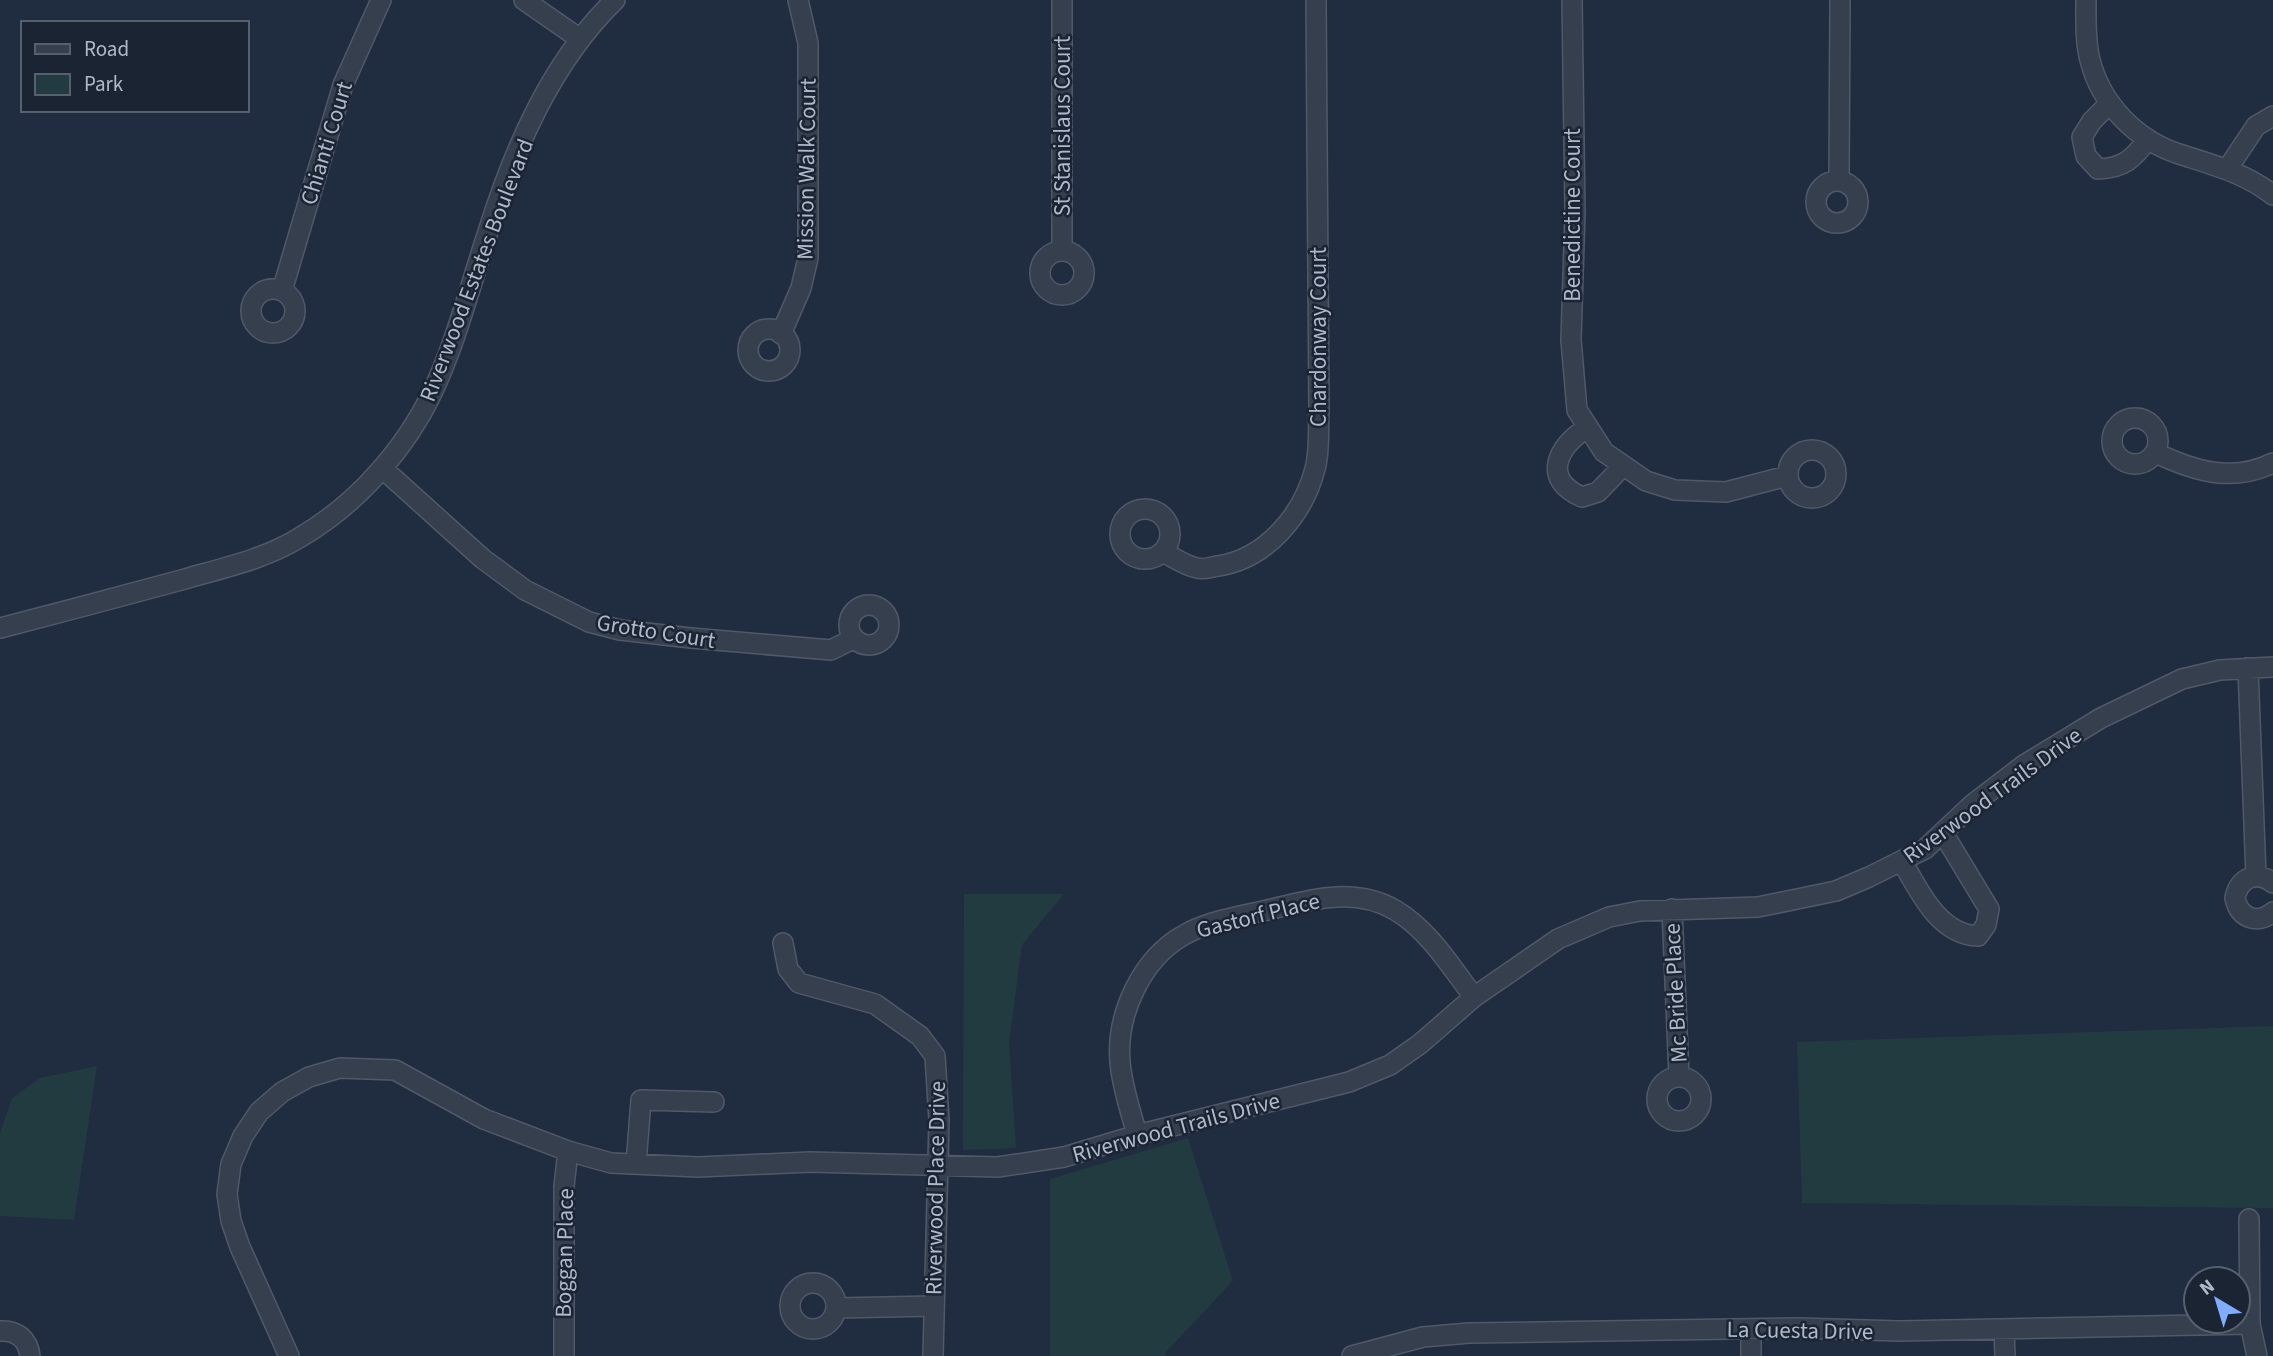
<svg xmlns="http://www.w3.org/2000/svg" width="2273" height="1356" viewBox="0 0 2273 1356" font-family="'Source Sans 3',sans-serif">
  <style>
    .green { fill: #223b40 }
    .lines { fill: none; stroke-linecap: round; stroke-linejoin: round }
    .minor-casing { stroke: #505969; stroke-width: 22 }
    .minor { stroke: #353f4e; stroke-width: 19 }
    .labels { text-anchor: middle; stroke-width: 5; stroke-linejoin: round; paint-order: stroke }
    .street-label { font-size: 23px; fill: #b0b9ca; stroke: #1a2433 }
  </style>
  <rect width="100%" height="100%" fill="#202c3f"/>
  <path class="green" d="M964,894H1064L1022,945L1009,1043L1016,1148L963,1150Z
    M2273,1026V1208L1802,1203L1797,1042Z
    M97,1066L74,1220L0,1216V1133L12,1098L40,1078Z
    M1188,1138L1233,1281L1165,1353L1167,1356H1050V1179Z"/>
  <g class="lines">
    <defs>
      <path id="minor" d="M524,0L580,39
        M1062,0V251
        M1572,0L1575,212L1571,340L1577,410L1604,452L1646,481L1675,490L1726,492L1787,476
        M2086,0C2086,19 2085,41 2090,60C2101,104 2136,140 2179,154C2213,165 2245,173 2273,195
        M2110,103L2092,121L2082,137L2086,156L2098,169C2124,168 2133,159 2148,139
        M2228,168L2256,126L2273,116
        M1839,180L1840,0
        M1816 202a21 21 0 1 1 42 0a21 21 0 1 1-42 0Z
        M1040 273a22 22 0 1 1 44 0a22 22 0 1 1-44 0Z
        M251 311a22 22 0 1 1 44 0a22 22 0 1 1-44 0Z
        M282,291L343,85L381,0
        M748 350a21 21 0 1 1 42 0a21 21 0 1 1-42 0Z
        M781,334L801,288L808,258V43L798,0
        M2112 441a23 23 0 1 1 46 0a23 23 0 1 1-46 0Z
        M1588,427C1557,447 1541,479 1582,497L1598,492L1623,466
        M1788 474a24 24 0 1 1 48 0a24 24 0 1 1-48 0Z
        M2156,453C2194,471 2232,483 2273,463
        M382,468L483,559L525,590L589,622L620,630L691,638L831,650L853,639
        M1120 534a25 25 0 1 1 50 0a25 25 0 1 1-50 0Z
        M1163,552C1173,557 1185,566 1197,568C1203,570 1211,567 1218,566C1266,559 1303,515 1315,469C1320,451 1318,429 1319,411L1316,0
        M849 625a20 20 0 1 1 40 0a20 20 0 1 1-40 0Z
        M0,628C62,612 123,596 185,579C223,568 265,559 299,538C349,509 392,464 421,414C451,362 468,292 487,235C513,151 551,62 615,0
        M2248,668L2256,876
        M1902,861C1919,891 1939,935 1978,936L1986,925L1989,909L1943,833
        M2273,883C2256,870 2239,878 2235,898C2239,918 2257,925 2273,912
        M1672,909L1679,1077
        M783,943L788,969L799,983L875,1004L920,1036L935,1056L939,1120L933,1356
        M1657 1099a22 22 0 1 1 44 0a22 22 0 1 1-44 0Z
        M1137,1135C1131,1112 1122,1087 1120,1062C1116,1015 1141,959 1184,935C1210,920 1247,915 1276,908C1316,898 1357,888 1395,910C1429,930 1451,967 1474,997
        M636,1164L641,1100L714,1102
        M2249,1219L2250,1324L2257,1356
        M790 1306a23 23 0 1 1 46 0a23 23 0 1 1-46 0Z
        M837,1308L933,1306
        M1751,1329V1356
        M2004,1329L2005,1356
        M0,1331C17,1330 28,1339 30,1356
        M289,1356L240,1247L231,1221L227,1194L231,1164L243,1136L259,1112L282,1092L309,1077L340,1068L395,1070L484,1119L568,1151L611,1163L698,1167L810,1162L998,1167L1064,1157L1137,1135L1349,1082L1390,1065L1420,1044L1474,997L1558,939L1609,917L1640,911L1758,907L1836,891L1869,877L1925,849L1973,804L2024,765L2101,718L2182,679L2220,670L2273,667
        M564,1356V1186L568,1151
        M1352,1356L1423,1337L1469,1333L1799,1328L1899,1331L2250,1324"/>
    </defs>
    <use href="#minor" class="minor-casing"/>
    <use href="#minor" class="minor"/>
  </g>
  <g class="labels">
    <g class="street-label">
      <text transform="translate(1062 126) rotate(-90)" y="8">St Stanislaus Court</text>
      <text transform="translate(326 143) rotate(-73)" y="8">Chianti Court</text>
      <text transform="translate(806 169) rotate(-89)" y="8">Mission Walk Court</text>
      <text transform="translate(1572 215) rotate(-90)" y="8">Benedictine Court</text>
      <text transform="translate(476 270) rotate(-69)" y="8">Riverwood Estates Boulevard</text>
      <text transform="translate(1318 337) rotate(-90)" y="8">Chardonway Court</text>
      <text transform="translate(656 631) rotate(9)" y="8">Grotto Court</text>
      <text transform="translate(1992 795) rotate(-36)" y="8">Riverwood Trails Drive</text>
      <text transform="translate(1258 915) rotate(-14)" y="8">Gastorf Place</text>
      <text transform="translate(1675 993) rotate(-93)" y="8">Mc Bride Place</text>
      <text transform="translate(1176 1127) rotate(-15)" y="8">Riverwood Trails Drive</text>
      <text transform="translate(935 1188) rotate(-89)" y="8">Riverwood Place Drive</text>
      <text transform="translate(564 1253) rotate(-89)" y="8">Boggan Place</text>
      <text transform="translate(1800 1330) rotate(1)" y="8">La Cuesta Drive</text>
    </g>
  </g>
  <rect x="21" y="21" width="228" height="91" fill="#1a2433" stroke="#56606f" stroke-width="2"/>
  <rect x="35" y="44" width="35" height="10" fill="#353f4e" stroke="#56606f" stroke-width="2"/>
  <text x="84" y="56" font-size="21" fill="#b0b9ca">Road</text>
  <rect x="35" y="74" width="35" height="21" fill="#223b40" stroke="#56606f" stroke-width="2"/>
  <text x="84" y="91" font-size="21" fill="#b0b9ca">Park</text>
  <g transform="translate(2217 1300) rotate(322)"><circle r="33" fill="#1a2433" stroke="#56606f" stroke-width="2"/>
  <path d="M0-5L12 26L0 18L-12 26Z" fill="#80adff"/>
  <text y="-10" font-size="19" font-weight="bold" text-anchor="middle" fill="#b0b9ca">N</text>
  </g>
</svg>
